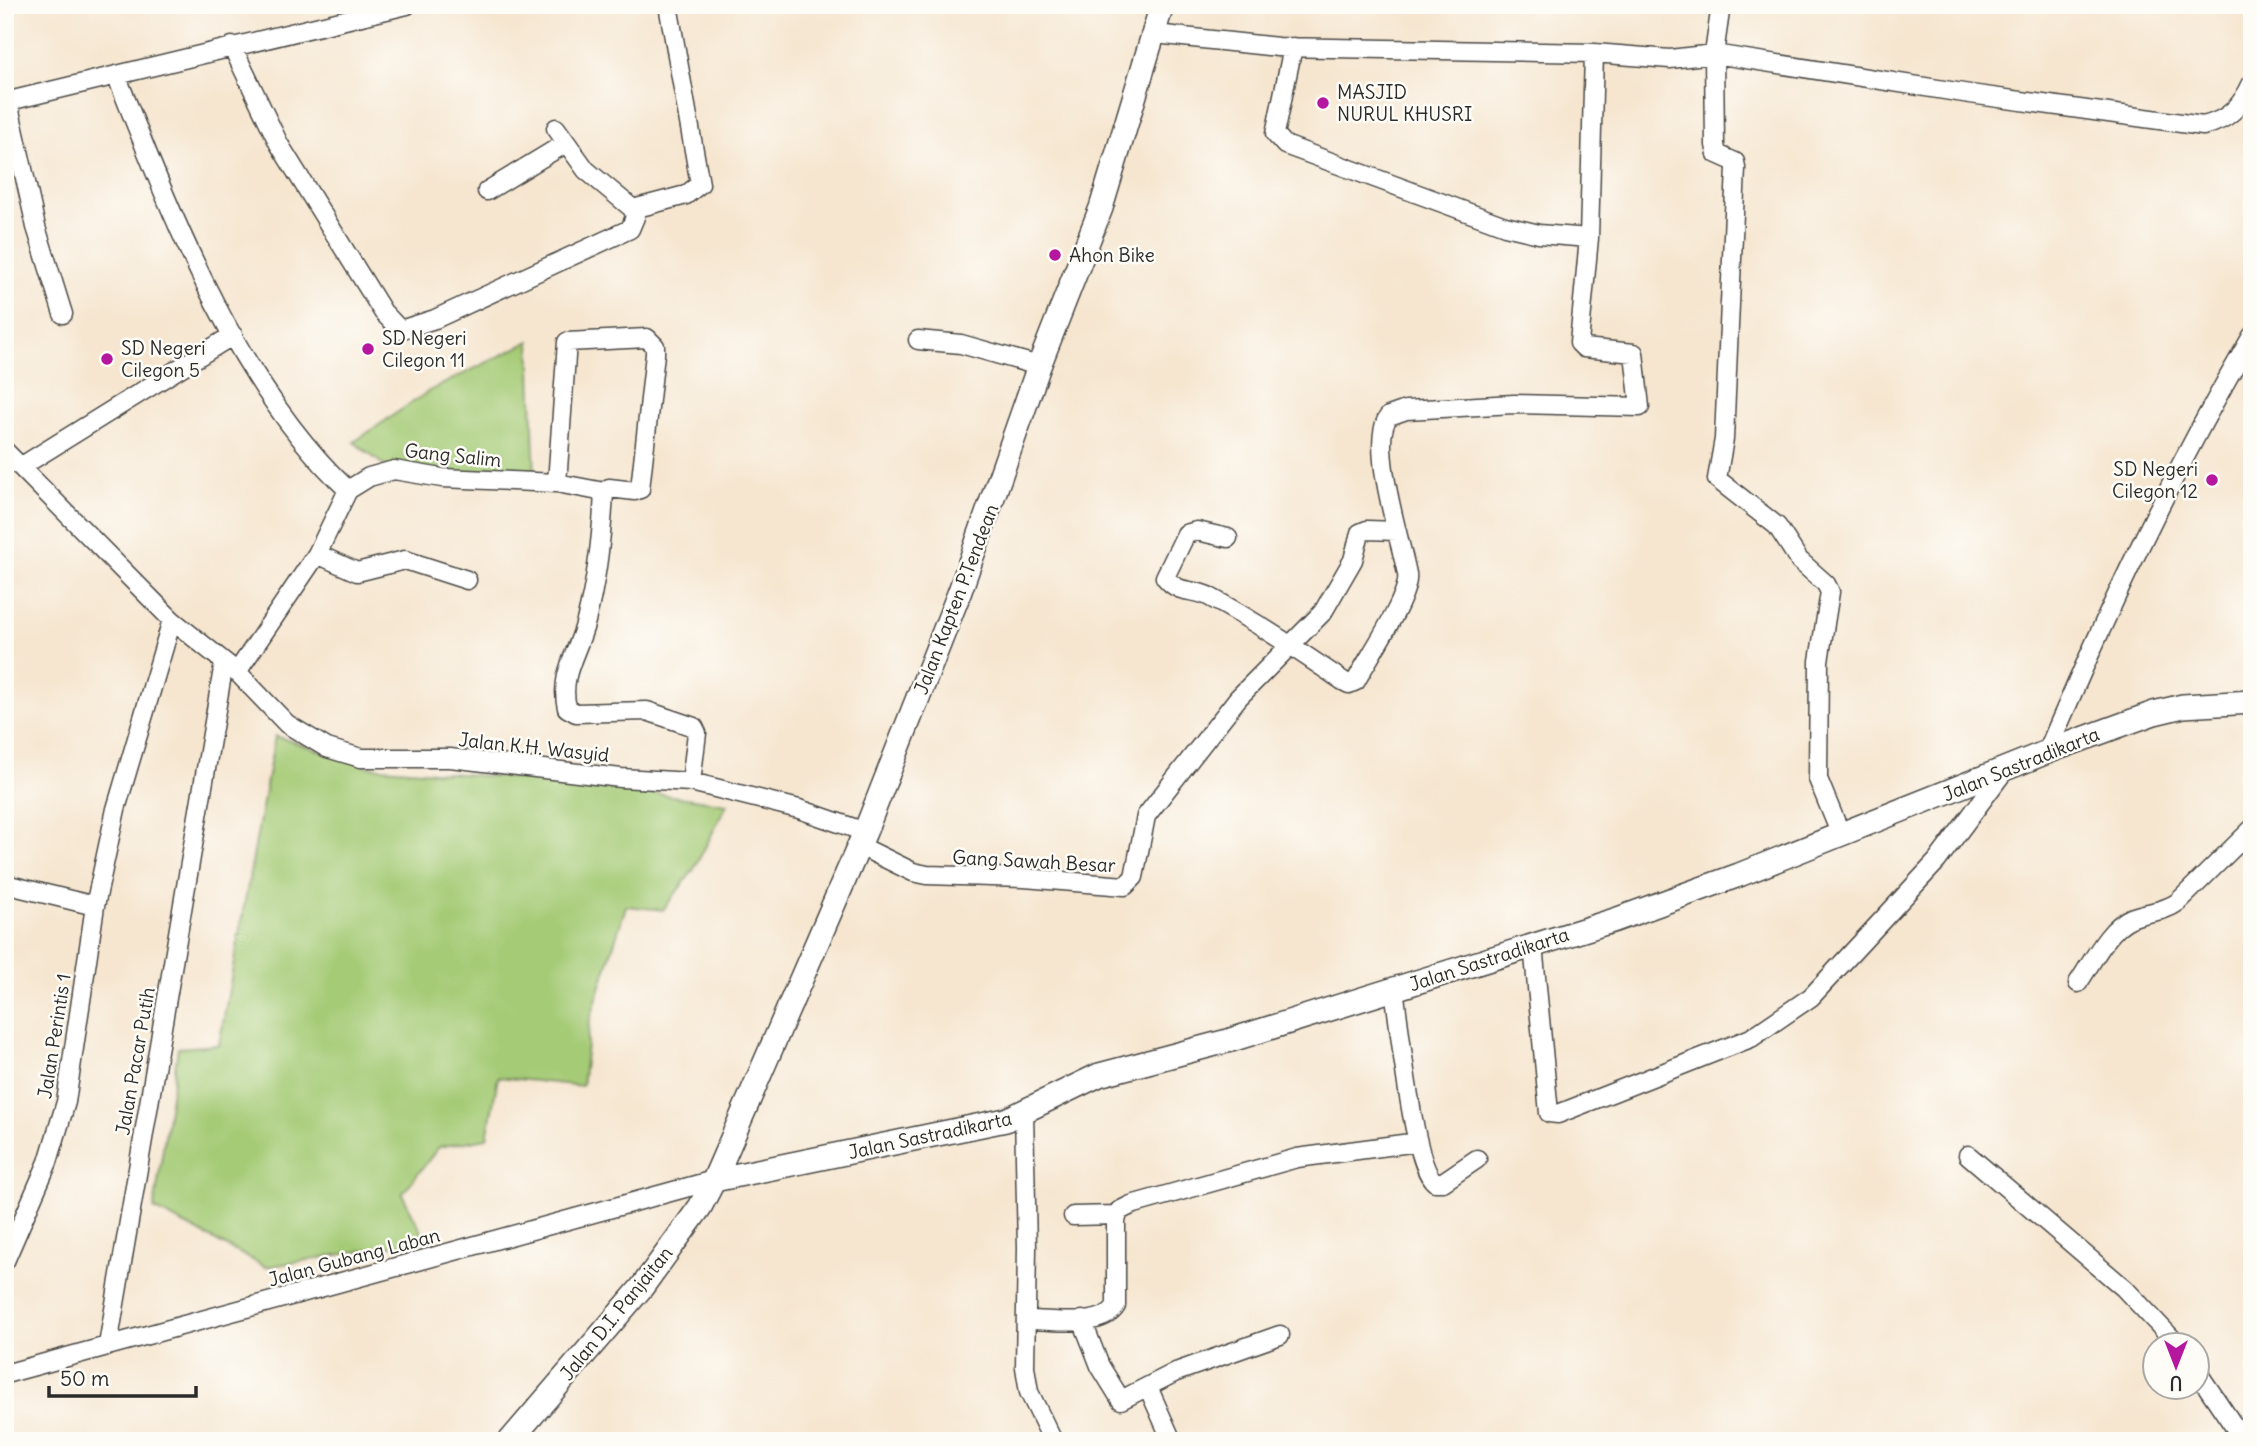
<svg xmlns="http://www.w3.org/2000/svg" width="2257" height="1446" viewBox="0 0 2257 1446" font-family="Delius,sans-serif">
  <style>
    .green { fill: #a5cb76; stroke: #687b50; stroke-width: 2 }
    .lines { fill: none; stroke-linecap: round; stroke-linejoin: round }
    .minor-casing { stroke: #494744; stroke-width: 21 }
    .tertiary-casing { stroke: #494744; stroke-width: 26 }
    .minor { stroke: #fff; stroke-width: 18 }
    .tertiary { stroke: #fff; stroke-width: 23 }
    .poi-dot { fill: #b5179e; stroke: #fdfcf7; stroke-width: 2.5 }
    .labels { text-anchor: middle; stroke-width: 5; stroke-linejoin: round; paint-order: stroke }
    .poi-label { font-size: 19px; fill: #2b2b2b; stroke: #fdfcf7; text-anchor: start }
    .street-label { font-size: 19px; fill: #2b2b2b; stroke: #fdfcf7 }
  </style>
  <rect width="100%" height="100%" fill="#fdfcf7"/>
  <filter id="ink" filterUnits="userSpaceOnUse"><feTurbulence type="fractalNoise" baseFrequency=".0143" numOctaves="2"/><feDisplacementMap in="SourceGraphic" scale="14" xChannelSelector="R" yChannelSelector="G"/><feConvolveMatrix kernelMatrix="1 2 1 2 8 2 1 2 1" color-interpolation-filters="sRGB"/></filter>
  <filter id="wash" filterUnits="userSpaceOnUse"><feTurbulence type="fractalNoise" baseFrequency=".00686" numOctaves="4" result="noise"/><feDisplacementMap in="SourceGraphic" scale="28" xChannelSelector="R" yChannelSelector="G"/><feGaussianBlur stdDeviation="1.57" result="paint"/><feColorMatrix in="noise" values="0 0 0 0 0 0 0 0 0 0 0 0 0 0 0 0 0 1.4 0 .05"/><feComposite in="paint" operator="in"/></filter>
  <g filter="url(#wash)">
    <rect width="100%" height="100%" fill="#f6e6d0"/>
    <path class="green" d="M530,341L535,481L403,480L354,442L429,391Z
      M275,736L370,767L590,784L727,804L694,869L663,910L626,906L590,1020L582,1086L498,1077L487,1138L439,1147L402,1194L426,1240L266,1267L154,1209L178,1048L219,1045Z"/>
  </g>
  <g filter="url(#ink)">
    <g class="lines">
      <defs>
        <path id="minor" d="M1721,5L1714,54L1970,94L2203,126C2228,120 2241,107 2252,83
          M1155,34L1278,47L1594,53L1670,59L1714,54L1715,145L1717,154L1735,162L1736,168L1724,439L1717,479L1777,526L1799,560L1826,584L1830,592L1819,661L1818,779L1841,835
          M232,46L279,144L383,312L400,330L435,319L630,229L635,217L633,209L586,170L556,128
          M1293,47L1275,134L1285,145L1505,226L1539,234L1589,238L1594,53
          M117,77C172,216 237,386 348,490
          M5,102L407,5
          M8,102L36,227L63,314
          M487,191L566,143
          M633,209L686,195L700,184L668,5
          M918,340L961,344L1039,366
          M5,451L172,620L237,672L287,724L327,748L361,758H450L621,778L691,782L799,809L865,832
          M22,466L233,335
          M557,483L567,342L647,338L655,346V354L640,489L635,491L609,488L604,492
          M604,492C602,535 597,579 586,621C578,653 559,674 567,708L576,713L647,711L694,727L697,733L691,782
          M1228,538L1197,531L1186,534L1165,577C1179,595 1192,588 1208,596C1255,621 1299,651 1343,681L1349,684L1356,681C1367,659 1411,596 1407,574C1401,541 1368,442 1389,416L1406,410L1514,404L1640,407L1634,353L1584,348L1579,343L1589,238
          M317,554L357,572L405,560L467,580
          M237,672L317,554L348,490L369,477L394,470L442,478L557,483L604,492
          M2047,752C2108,609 2173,470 2252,336
          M858,845L913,872L927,875L1024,878L1125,886L1134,877L1146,816L1238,698L1323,612L1353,560L1360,533L1367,530L1397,531
          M5,884L95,906
          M1533,945L1549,1113L1558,1114L1751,1038L1811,997L1937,861L2004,771
          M2078,983C2092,963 2108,928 2131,918C2147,911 2163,913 2178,902L2252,829
          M1394,989C1399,1021 1413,1167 1435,1182H1443L1477,1159
          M1024,1113L1027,1248L1025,1367L1029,1392L1053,1441
          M1968,1155L2124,1288L2177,1344
          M1073,1216L1118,1215
          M5,1261L48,1162L66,1102L95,906L116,809L172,620
          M1026,1320C1050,1319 1101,1330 1116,1306V1221L1119,1211L1131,1205L1297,1158L1418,1142
          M1082,1320L1100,1366L1121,1400L1176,1372L1280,1335
          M108,1345L224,663
          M2198,1373L2244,1441
          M5,1374L714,1180
          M1148,1387L1172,1441"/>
        <path id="tertiary" d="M714,1180L1006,1120L1099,1075L1231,1040L1615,920L1739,875L2047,752L2154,713L2183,706L2252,702
          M510,1441L642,1287L700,1207L714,1180L865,832L960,591L1039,366L1101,208L1162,5"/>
      </defs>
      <use href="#minor" class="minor-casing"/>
      <use href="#tertiary" class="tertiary-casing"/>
      <use href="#minor" class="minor"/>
      <use href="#tertiary" class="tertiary"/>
    </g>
  </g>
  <g class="poi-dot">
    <circle cx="1323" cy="103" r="7"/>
    <circle cx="1055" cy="255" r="7"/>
    <circle cx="368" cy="349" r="7"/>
    <circle cx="107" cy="359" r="7"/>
    <circle cx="2212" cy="480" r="7"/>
  </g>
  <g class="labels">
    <g class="poi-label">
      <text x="1337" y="99">MASJID<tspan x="1337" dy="22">NURUL KHUSRI</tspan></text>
      <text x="1069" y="262">Ahon Bike</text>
      <text x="382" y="345">SD Negeri<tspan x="382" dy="22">Cilegon 11</tspan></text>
      <text x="121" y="355">SD Negeri<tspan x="121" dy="22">Cilegon 5</tspan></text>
      <text x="2198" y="476" text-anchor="end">SD Negeri<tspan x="2198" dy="22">Cilegon 12</tspan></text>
    </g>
    <g class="street-label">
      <text transform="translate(453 455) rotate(6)" y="7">Gang Salim</text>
      <text transform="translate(956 599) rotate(-69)" y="7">Jalan Kapten P.Tendean</text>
      <text transform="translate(534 747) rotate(6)" y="7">Jalan K.H. Wasyid</text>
      <text transform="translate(2021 764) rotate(-22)" y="7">Jalan Sastradikarta</text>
      <text transform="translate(1034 861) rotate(3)" y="7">Gang Sawah Besar</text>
      <text transform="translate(1489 959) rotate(-18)" y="7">Jalan Sastradikarta</text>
      <text transform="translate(54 1036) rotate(-81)" y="7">Jalan Perintis 1</text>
      <text transform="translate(135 1061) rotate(-80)" y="7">Jalan Pacar Putih</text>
      <text transform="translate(930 1135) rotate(-12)" y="7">Jalan Sastradikarta</text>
      <text transform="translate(354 1257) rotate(-15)" y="7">Jalan Gubang Laban</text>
      <text transform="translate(616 1313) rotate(-51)" y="7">Jalan D.I. Panjaitan</text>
    </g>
  </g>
  <rect width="2257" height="1446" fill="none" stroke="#fdfcf7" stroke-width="28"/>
  <g transform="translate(2176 1366) rotate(180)"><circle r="33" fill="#fdfcf7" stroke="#a9a8a5" stroke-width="2"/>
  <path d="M0-5L12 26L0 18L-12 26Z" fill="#b5179e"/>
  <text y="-10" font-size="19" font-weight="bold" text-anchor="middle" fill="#2b2b2b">U</text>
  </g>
  <path d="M49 1386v10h147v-10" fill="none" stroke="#2b2b2b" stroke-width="3.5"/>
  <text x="60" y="1386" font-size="21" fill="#2b2b2b" stroke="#fdfcf7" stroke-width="5" paint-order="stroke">50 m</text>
</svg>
